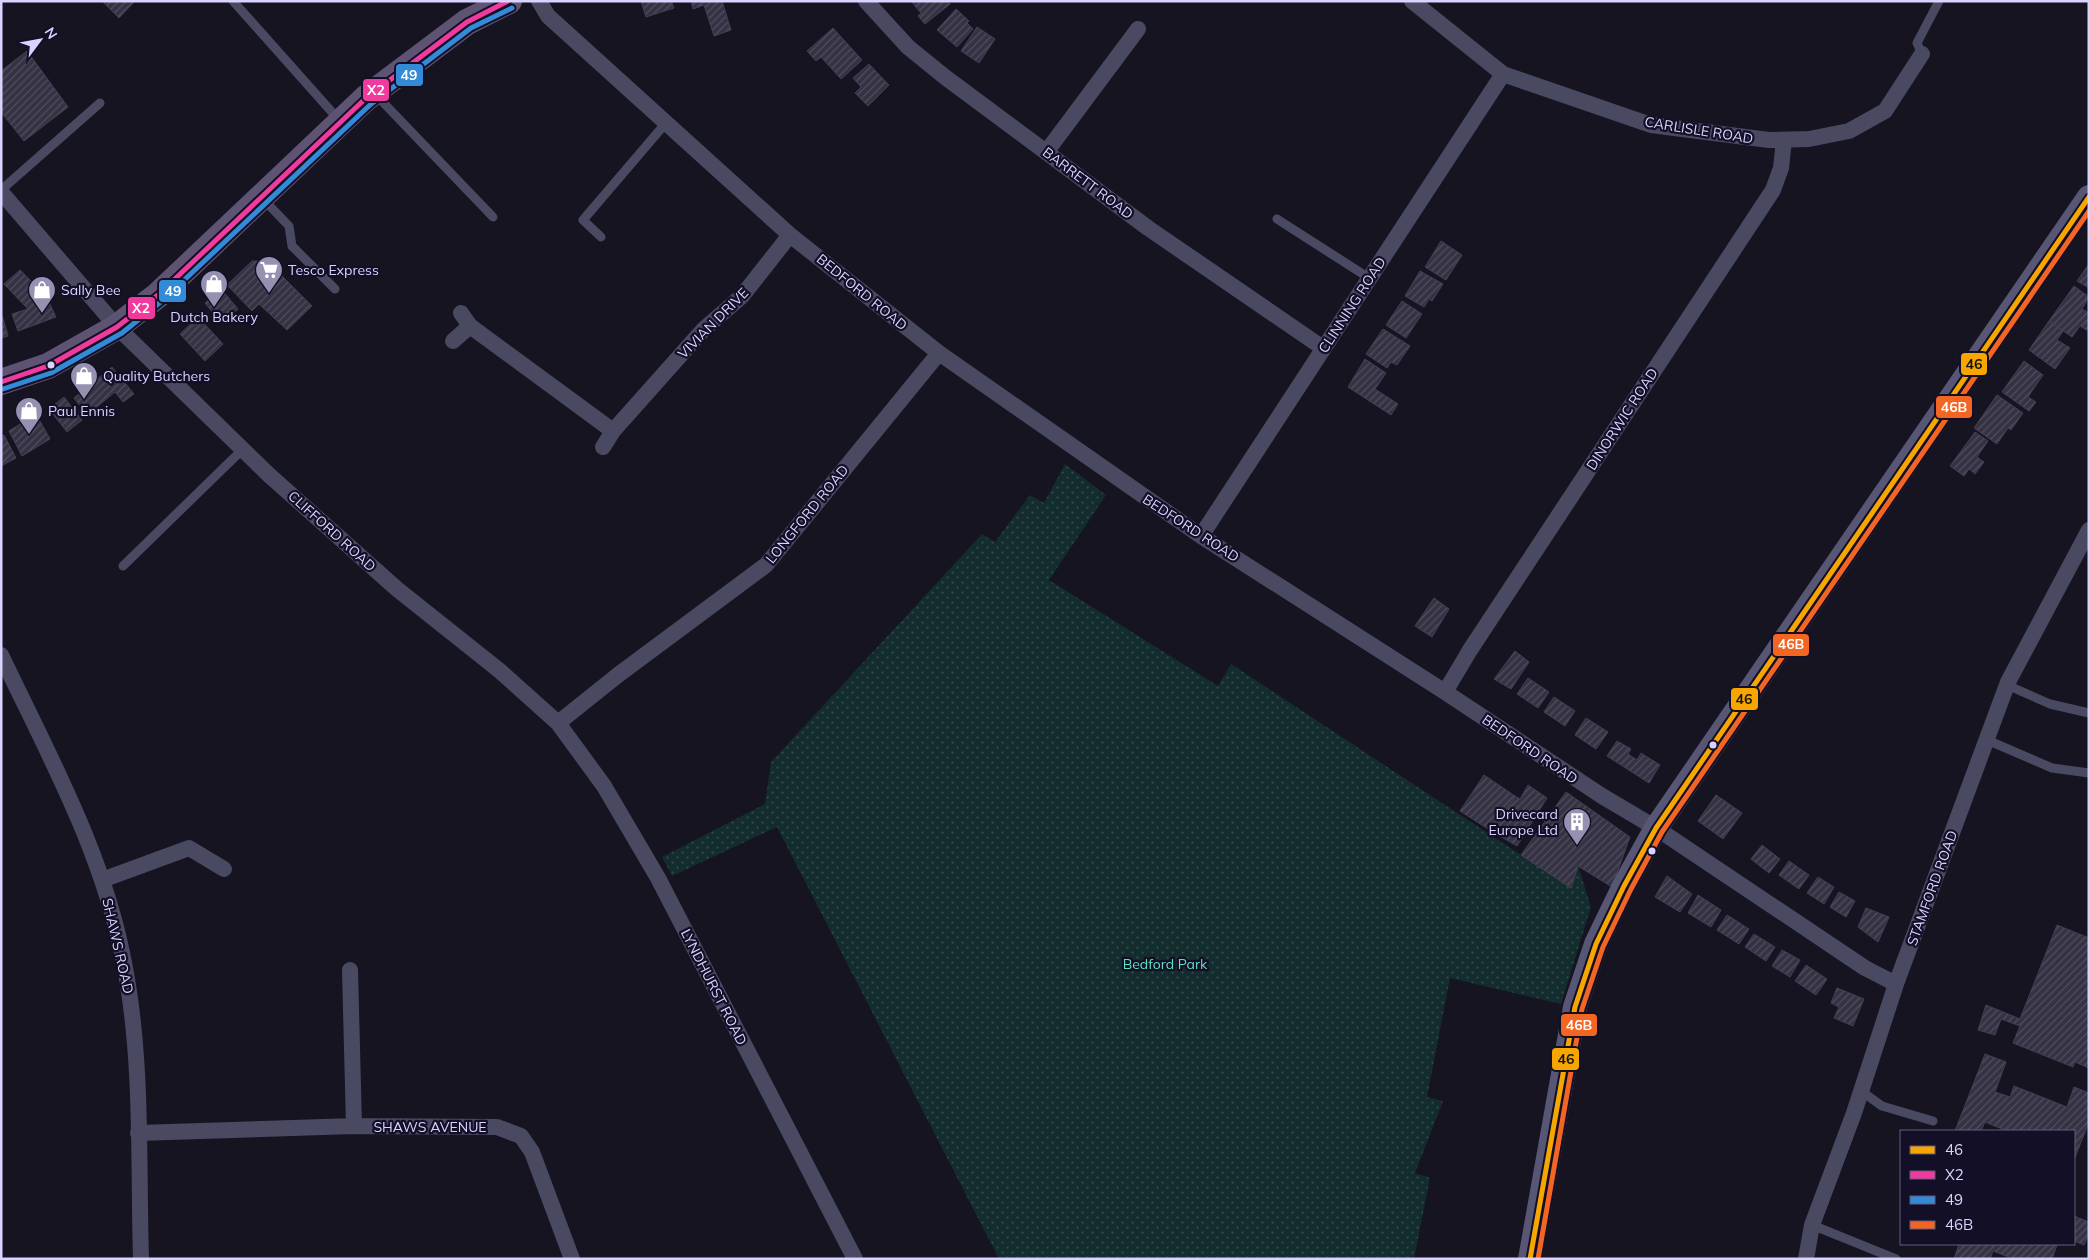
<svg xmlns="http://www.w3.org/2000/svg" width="2090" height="1260" viewBox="0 0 2090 1260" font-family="Mulish,sans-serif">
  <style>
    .park { fill: url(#park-dots) }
    .building { fill: url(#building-hatch); stroke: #433f54 }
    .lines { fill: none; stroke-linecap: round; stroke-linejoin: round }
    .service { stroke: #4a4962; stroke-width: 9 }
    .minor { stroke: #4a4962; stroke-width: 16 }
    .secondary { stroke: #575674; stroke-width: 24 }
    .primary { stroke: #5e5373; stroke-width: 26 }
    .bus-1-casing { stroke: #130f26; stroke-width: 9 }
    .bus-2-casing { stroke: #130f26; stroke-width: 9 }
    .bus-3-casing { stroke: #130f26; stroke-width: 9 }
    .bus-4-casing { stroke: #130f26; stroke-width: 9 }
    .bus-1 { stroke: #f7a600; stroke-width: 5 }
    .bus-2 { stroke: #f13a9d; stroke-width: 5 }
    .bus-3 { stroke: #338bd7; stroke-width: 5 }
    .bus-4 { stroke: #f26522; stroke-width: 5 }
    .bus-dot { fill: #d9d4ff; stroke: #130f26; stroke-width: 2 }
    .labels { text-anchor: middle; stroke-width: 4.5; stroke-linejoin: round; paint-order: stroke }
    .street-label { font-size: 14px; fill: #d9d4ff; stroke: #130f26 }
    .poi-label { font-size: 14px; fill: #d9d4ff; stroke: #130f26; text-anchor: start }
    .park-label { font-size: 14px; fill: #5fe0c0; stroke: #130f26 }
    .line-badge { stroke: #130f26; stroke-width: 2 }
    .badge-label { font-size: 14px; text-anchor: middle; font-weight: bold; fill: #fff }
    .pale-badge-label { font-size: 14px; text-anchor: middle; font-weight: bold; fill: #111 }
  </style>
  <defs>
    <pattern id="park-dots" width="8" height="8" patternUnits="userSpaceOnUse" patternTransform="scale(1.25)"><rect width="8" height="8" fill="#132c2d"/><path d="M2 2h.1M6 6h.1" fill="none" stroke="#354a4c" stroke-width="1.8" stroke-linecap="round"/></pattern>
    <pattern id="building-hatch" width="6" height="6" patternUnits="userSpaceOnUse" patternTransform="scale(1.25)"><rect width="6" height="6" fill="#343243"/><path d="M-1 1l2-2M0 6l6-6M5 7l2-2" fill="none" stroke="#514f5f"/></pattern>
  </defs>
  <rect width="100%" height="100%" fill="#161421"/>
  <path class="park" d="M1065,464L1106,495L1049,580L1218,686L1231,664L1571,888L1578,866L1591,907L1561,1004L1450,978L1427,1097L1443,1101L1415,1173L1430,1178L1414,1259H999L777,827L672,876L662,857L765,804L771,762L982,534L995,542L1030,495L1044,503Z"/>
  <path class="building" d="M102,1H135L119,18Z
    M641,1H671L674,8L646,17Z
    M691,1H722L731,30L714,36L704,5L693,9Z
    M911,1H947L950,4L925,24L918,16L921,13Z
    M956,9L969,21L967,23L973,29L957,47L937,30Z
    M977,27L995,39L979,63L961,51Z
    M833,28L862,60L841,79L821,57L816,61L807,51Z
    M27,51L68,107L24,141L1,112V71Z
    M869,64L889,85L868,106L855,93L861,87L853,78Z
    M1441,241L1462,255L1446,280L1425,267Z
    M252,261H267L312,306L287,330L259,304L252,311L227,285Z
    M2089,264V288L2077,281Z
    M20,270L46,296L56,317L18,331L12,314L28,309L4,284Z
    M1420,271L1443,284L1432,301L1429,299L1424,307L1405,296Z
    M2074,286L2089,297L2082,309L2089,313V327L2087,330L2080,326L2072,337L2049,321Z
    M221,289L238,309L221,323L205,303Z
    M1402,301L1422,314L1406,338L1386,325Z
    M2,315L8,336L1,338V316Z
    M198,317L223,344L205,361L180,334Z
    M2049,321L2063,331L2057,340L2070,348L2055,369L2029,350Z
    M1383,329L1410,346L1397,365L1391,362L1387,368L1366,354Z
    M1365,359L1386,373L1375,389L1398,404L1391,415L1348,387Z
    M2024,361L2043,375L2028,397L2036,402L2029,411L2002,392Z
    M112,367L134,394L123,402L115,392L87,415L74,398Z
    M1997,395L2023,413L2011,430L2008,428L1997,444L1974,428Z
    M64,397L82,420L67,432L49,409Z
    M36,414L50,439L22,456L9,431Z
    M1975,432L1988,441L1977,457L1984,462L1975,474L1969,469L1964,476L1950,466Z
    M4,435L16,458L1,466V436Z
    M1434,598L1449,609L1432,637L1415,626Z
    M1515,651L1529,662L1511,689L1494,679Z
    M1528,678L1549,692L1538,708L1517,694Z
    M1554,697L1575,711L1565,726L1544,712Z
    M1586,718L1608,732L1596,749L1575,735Z
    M1617,741L1631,749L1628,754L1637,760L1641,753L1660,765L1649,783L1607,756Z
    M1484,775L1515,796L1493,832L1460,811Z
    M1528,785L1547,798L1517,846L1493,832L1515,796L1520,799Z
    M1566,792L1630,837L1612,887L1578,866L1571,888L1521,855Z
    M1716,795L1742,813L1723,839L1698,821Z
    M1762,845L1780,859L1769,873L1751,859Z
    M1789,861L1809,875L1799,889L1779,875Z
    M1667,876L1692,894L1680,912L1655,897Z
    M1818,877L1834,887L1824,904L1807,893Z
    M1839,892L1855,901L1846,917L1830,907Z
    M1698,895L1721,910L1711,927L1688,913Z
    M1866,908L1889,917L1878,942L1858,927Z
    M1727,915L1749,929L1739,944L1717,930Z
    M2057,925L2089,938V1068L2075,1062L2073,1067L2013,1043L2020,1026L2001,1019L1995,1035L1978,1030L1986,1005L2020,1019Z
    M1754,934L1775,947L1766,961L1745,947Z
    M1782,950L1800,960L1790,977L1772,966Z
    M1806,965L1827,979L1816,995L1795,981Z
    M1837,988L1864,999L1853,1026L1834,1018L1839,1007L1831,1003Z
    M1985,1054L2006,1062L1995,1092L2010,1097L2014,1086L2067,1107L2074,1087L2089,1093V1122L2074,1160V1131H2007L1985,1122L1981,1131H1955Z
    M2074,1216L2089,1222V1234L2084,1245L2074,1241Z
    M1959,1244H2055L2057,1245L2052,1259H2014L1993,1251L1990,1259H1954Z"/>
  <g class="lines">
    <path class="service" d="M233,1L339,120
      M1922,54L1917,43L1939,1
      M376,95L493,217
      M1,190L100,103
      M263,199L289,226L292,246L335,289
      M1277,219L1369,278
      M601,237L583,220L665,124
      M123,566L242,450
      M2007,685L2050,704L2089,713
      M1987,740L2052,768L2089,773
      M1861,1091L1882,1106L1933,1121
      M1812,1225L1896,1259"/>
    <path class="minor" d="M539,1L548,16L790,235L939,353L1201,536L1445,692L1602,796L1656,828L1865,968L1896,984
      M866,1L908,47L945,77L1148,228L1323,348
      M1412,1L1503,74L1651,125L1769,140L1809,139L1849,131L1885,111L1922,54
      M1047,151L1138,29
      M1,192L117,327L269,475L397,589L500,671L558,723L604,786L658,878L855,1259
      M461,313L470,326L613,431
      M453,341L470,326
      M603,447L613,431L703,330L742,296L790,235
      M1201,536L1503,74
      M1,655C49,756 105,856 125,968C143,1063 138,1162 141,1259
      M1445,692L1470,650L1773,190L1781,168L1784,140
      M558,723L618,675L766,565L939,353
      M102,880L189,848L224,869
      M350,970L354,1126
      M138,1133L354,1126L497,1127L521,1136L532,1152L572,1259
      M1806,1259L1812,1225L1854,1113L1896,984L2008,682L2089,530"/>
    <path class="secondary" d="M1530,1259L1575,1007L1596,944L1624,886L1656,828L2089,197"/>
    <path class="primary" d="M1,382L48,366L117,327L158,295L366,98L467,22L509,1"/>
    <defs>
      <path id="bus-1" d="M1530,1259L1575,1007L1596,944L1624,886L1656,828L2089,197"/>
      <path id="bus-2" d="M1,382L48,366L117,327L158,295L366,98L467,22L508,1"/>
      <path id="bus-3" d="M3,389L51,373L122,333L163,300L371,104L471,28L512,8"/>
      <path id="bus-4" d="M1538,1259L1582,1009L1603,947L1631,889L1662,832L2089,211"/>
    </defs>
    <use href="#bus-1" class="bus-1-casing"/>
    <use href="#bus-2" class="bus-2-casing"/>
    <use href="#bus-3" class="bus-3-casing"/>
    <use href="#bus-4" class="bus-4-casing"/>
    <use href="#bus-1" class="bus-1"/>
    <use href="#bus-2" class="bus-2"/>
    <use href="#bus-3" class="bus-3"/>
    <use href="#bus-4" class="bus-4"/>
  </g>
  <defs>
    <symbol id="supermarket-pin" viewBox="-11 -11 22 30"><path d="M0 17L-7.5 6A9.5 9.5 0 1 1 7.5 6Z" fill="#9591b1" stroke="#130f26"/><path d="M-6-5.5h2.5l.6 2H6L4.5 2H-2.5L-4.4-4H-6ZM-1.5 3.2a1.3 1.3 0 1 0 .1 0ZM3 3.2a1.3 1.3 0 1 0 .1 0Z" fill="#fff"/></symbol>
    <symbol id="shop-pin" viewBox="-11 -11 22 30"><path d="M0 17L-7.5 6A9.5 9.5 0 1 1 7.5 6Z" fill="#9591b1" stroke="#130f26"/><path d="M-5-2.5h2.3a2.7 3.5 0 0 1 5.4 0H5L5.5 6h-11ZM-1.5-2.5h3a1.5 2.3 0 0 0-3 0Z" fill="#fff"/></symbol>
    <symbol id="building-pin" viewBox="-11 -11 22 30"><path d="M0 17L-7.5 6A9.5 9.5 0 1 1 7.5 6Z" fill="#9591b1" stroke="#130f26"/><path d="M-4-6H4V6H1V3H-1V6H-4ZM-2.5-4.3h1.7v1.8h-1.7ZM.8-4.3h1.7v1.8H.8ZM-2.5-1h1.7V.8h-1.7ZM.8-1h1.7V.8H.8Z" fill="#fff"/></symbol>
  </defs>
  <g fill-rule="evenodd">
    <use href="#supermarket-pin" x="253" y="254" width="32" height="43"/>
    <use href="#shop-pin" x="198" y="268" width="32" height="43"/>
    <use href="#shop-pin" x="26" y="274" width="32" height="43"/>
    <use href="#shop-pin" x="68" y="360" width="32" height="43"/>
    <use href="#shop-pin" x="13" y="395" width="32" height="43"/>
    <use href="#building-pin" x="1561" y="806" width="32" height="43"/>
  </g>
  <g class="bus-dot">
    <circle cx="51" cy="365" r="4.5"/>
    <circle cx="1713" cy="745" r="4.5"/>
    <circle cx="1652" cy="851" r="4.5"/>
  </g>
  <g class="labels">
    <g class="street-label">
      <text transform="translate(1699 130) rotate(9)" y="5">CARLISLE ROAD</text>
      <text transform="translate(1088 183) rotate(37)" y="5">BARRETT ROAD</text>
      <text transform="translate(862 292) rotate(39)" y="5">BEDFORD ROAD</text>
      <text transform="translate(1352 305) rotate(-57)" y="5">CLINNING ROAD</text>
      <text transform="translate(713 323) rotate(-45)" y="5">VIVIAN DRIVE</text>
      <text transform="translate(1622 419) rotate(-57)" y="5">DINORWIC ROAD</text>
      <text transform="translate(807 514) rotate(-51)" y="5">LONGFORD ROAD</text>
      <text transform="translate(1191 528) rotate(33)" y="5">BEDFORD ROAD</text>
      <text transform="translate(332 531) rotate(42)" y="5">CLIFFORD ROAD</text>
      <text transform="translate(1530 749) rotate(34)" y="5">BEDFORD ROAD</text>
      <text transform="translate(1932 888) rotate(-70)" y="5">STAMFORD ROAD</text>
      <text transform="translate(118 946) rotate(77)" y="5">SHAWS ROAD</text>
      <text transform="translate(714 987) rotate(63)" y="5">LYNDHURST ROAD</text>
      <text x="430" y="1132">SHAWS AVENUE</text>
    </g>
    <g class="poi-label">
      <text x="288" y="275">Tesco Express</text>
      <text x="61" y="295">Sally Bee</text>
      <text x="214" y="322" text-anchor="middle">Dutch Bakery</text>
      <text x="103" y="381">Quality Butchers</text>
      <text x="48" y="416">Paul Ennis</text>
      <text x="1558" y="819" text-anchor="end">Drivecard<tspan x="1558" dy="16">Europe Ltd</tspan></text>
    </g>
    <g class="park-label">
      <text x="1165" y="969">Bedford Park</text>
    </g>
  </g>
  <g class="line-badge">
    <rect x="395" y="63" width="29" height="24" rx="5" fill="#338bd7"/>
    <rect x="362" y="78" width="28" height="24" rx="5" fill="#f13a9d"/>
    <rect x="158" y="279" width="29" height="24" rx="5" fill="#338bd7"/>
    <rect x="127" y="296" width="29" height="24" rx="5" fill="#f13a9d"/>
    <rect x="1960" y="352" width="28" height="24" rx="5" fill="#f7a600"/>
    <rect x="1935" y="395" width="38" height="24" rx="5" fill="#f26522"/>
    <rect x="1772" y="633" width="38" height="24" rx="5" fill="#f26522"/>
    <rect x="1730" y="687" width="29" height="24" rx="5" fill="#f7a600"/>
    <rect x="1560" y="1013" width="38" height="24" rx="5" fill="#f26522"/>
    <rect x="1551" y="1047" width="29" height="24" rx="5" fill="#f7a600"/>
  </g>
  <g class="badge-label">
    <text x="409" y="80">49</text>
    <text x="376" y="95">X2</text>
    <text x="173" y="296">49</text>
    <text x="141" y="313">X2</text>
    <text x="1954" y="412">46B</text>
    <text x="1791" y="649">46B</text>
    <text x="1579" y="1030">46B</text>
  </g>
  <g class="pale-badge-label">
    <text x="1974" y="369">46</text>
    <text x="1744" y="704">46</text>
    <text x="1566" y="1064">46</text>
  </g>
  <rect width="2090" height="1260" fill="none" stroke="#d9d4ff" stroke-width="5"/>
  <rect x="1900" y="1130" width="175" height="115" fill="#130f26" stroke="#625e7d"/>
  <rect x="1910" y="1146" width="25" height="8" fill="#f7a600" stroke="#625e7d"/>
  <text x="1945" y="1155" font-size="15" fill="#d9d4ff">46</text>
  <rect x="1910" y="1171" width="25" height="8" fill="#f13a9d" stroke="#625e7d"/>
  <text x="1945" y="1180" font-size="15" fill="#d9d4ff">X2</text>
  <rect x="1910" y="1196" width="25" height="8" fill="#338bd7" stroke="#625e7d"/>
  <text x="1945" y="1205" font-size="15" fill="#d9d4ff">49</text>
  <rect x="1910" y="1221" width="25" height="8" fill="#f26522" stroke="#625e7d"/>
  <text x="1945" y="1230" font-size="15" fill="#d9d4ff">46B</text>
  <g transform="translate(40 40) rotate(58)" stroke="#130f26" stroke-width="4" paint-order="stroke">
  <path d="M0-4L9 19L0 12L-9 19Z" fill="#d9d4ff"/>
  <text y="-8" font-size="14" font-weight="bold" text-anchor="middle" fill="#d9d4ff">N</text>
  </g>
</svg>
